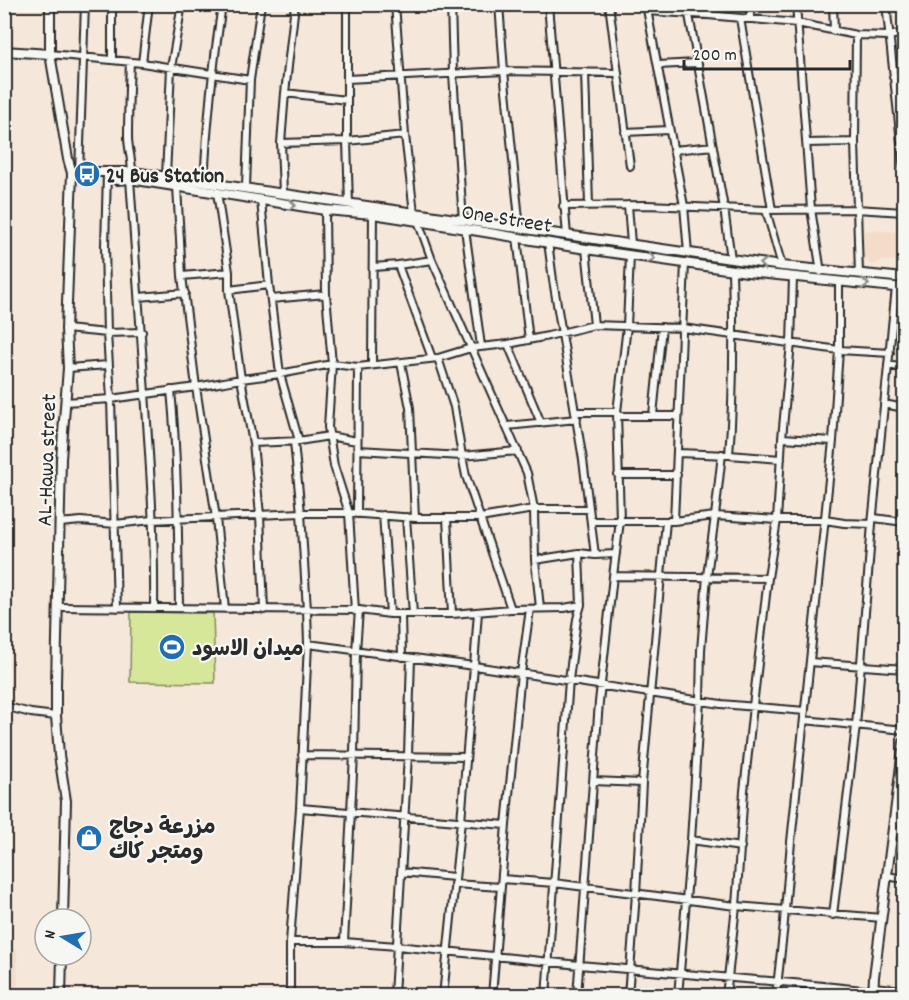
<svg xmlns="http://www.w3.org/2000/svg" width="909" height="1000" viewBox="0 0 909 1000" font-family="Dekko,'Playpen Sans Arabic',sans-serif">
  <style>
    .built { fill: #f5dcca }
    .green { fill: #d7e79a; stroke: #818962; stroke-width: 1.5 }
    .lines { fill: none; stroke-linecap: round; stroke-linejoin: round }
    .minor-casing { stroke: #2b2b2b; stroke-width: 10 }
    .tertiary-casing { stroke: #2b2b2b; stroke-width: 12 }
    .minor { stroke: #f6f6f2; stroke-width: 6 }
    .tertiary { stroke: #f6f6f2; stroke-width: 8 }
    .oneway { stroke: #90908e }
    .labels { text-anchor: middle; stroke-width: 4.5; stroke-linejoin: round; paint-order: stroke }
    .poi-label { font-size: 22px; font-weight: bold; fill: #2b2b2b; stroke: #f6f6f2; text-anchor: start }
    .street-label { font-size: 22px; fill: #2b2b2b; stroke: #f6f6f2 }
  </style>
  <rect width="100%" height="100%" fill="#f5e7da"/>
  <filter id="ink" filterUnits="userSpaceOnUse"><feTurbulence type="fractalNoise" baseFrequency=".0167" numOctaves="2"/><feDisplacementMap in="SourceGraphic" scale="12" xChannelSelector="R" yChannelSelector="G"/><feConvolveMatrix kernelMatrix="1 2 1 2 8 2 1 2 1" color-interpolation-filters="sRGB"/></filter>
  <g filter="url(#ink)">
    <path class="built" d="M864,230L902,232L900,261L881,260V262H877V264H869V260L862,259Z
      M17,950L18,995H5V951Z"/>
    <path class="green" d="M131,612L213,613L215,683L130,682Z"/>
    <g class="lines">
      <defs>
        <path id="minor" d="M347,4V141L349,204
          M361,4L395,6
          M395,4L405,135L414,213
          M451,4L453,74L463,221
          M499,4L504,71L520,229
          M548,4L567,236
          M609,4L630,166
          M627,4L646,6
          M646,4L684,206L688,253
          M687,4L724,208L731,259
          M796,4L811,209L821,272
          M833,4L834,31
          M886,4L904,170
          M647,11L708,15L797,23L856,35L889,36L904,33
          M740,18L772,210
          M750,18V4
          M856,35L855,142L859,274
          M50,54L142,63L250,80
          M112,60V4
          M130,62C129,87 128,112 128,137C128,151 135,168 130,179C135,250 140,322 145,393C150,465 155,536 154,608
          M142,63L149,4
          M658,65L697,63
          M585,72L589,205
          M893,77L904,76
          M347,79L504,71L618,73
          M285,93L347,100
          M625,132L669,130
          M281,143L347,141L405,135
          M806,143L855,142
          M674,150L713,146
          M79,172L85,4
          M107,173L105,246L107,333L111,399L117,608
          M166,176L171,68L182,4
          M204,182C207,122 213,64 222,4
          M177,186L182,276L196,387L216,518L225,609
          M246,187L250,80L261,4
          M217,192L229,272V290L234,328L241,379L253,443L260,515L264,610
          M283,193L281,143L285,93L295,4
          M261,200L269,285L280,374L299,441
          M628,205L631,244
          M563,206L647,205L766,210L856,209L904,212
          M325,210L326,294L332,364L328,427L334,466L349,513L355,611
          M766,210L782,266
          M418,221L432,260L527,473L534,509L535,560L540,608
          M465,229L481,346
          M517,237L529,340
          M548,242L553,280L583,460L595,555
          M586,249L594,325
          M398,265L432,358
          M374,267L398,265L432,260
          M182,276L229,272
          M229,290L269,285
          M139,297L185,293
          M271,299L326,294
          M66,329L107,333L142,332
          M508,344L541,423
          M438,358L454,407L462,456L466,476L511,609
          M401,363L410,408L415,518
          M372,365L373,210
          M888,365L904,368
          M68,368L108,365
          M171,390C178,463 178,536 179,608
          M65,402L111,399L196,387L241,379L280,374L332,364L358,367L438,358L471,348L508,344L548,336L594,325L683,328L839,350L890,353
          M884,404L904,408
          M575,412H617
          M653,415L662,327
          M618,416H678
          M507,426L577,419
          M782,438L833,441
          M253,443L299,441L329,436L357,441
          M358,450L462,456L518,451
          M678,453L729,455L781,459
          M729,455C734,393 734,332 732,270
          M618,475H677
          M357,514L358,367
          M383,515L390,614
          M406,517L413,614
          M447,518L452,614
          M874,518L904,522
          M591,521H674L715,516L777,520H825L844,523L872,524
          M674,521L685,263
          M60,523L81,521L115,524L152,520L301,513H349L415,518H480L534,509H589
          M535,560L579,553L595,555L616,554
          M613,576L768,578
          M58,607L359,610L390,614H452L511,609L564,608L581,605
          M401,614L402,657
          M308,644L474,666L721,704L805,711
          M810,662L904,669
          M4,706L31,713L56,716
          M804,720L904,730
          M302,755L466,757
          M593,781L642,783
          M300,808L506,825
          M894,831L904,833
          M691,840L741,847
          M401,872L454,877
          M887,876L904,879
          M502,879L554,883L736,906L882,918
          M454,884L501,887
          M833,915L856,726L872,524L896,287
          M290,942H344L397,946L579,965L793,983L873,991
          M344,942L354,755L356,651L359,610
          M873,987L904,990
          M290,996V942L300,808L308,644L307,610L301,513L294,442
          M394,996L408,755L411,658
          M443,996L461,821L474,666L478,612
          M492,996L506,825L521,673L530,609
          M546,996L569,680L577,619L581,605L579,553
          M577,996L599,702L613,576L620,521L617,412L627,326L630,255
          M628,996L636,894L642,783L666,521
          M678,996L691,840L700,700L701,650L707,576L715,516L722,454
          M726,996L736,906L744,791L753,706L768,578L777,520L782,438L791,343L793,278
          M776,996L783,933L791,842L833,441L839,350V282"/>
        <path id="tertiary" d="M50,4V54L68,159L72,173L66,329L68,368L61,459L56,684V716L59,755L66,801L63,919
          M4,51L50,54
          M72,173L79,172H133L731,259L782,266L904,278
          M107,173L117,180L130,179L325,210L373,214L418,221L586,249L747,272L904,288
          M61,996L62,955
          M873,996L874,977L904,742"/>
      </defs>
      <use href="#minor" class="minor-casing"/>
      <use href="#tertiary" class="tertiary-casing"/>
      <use href="#minor" class="minor"/>
      <use href="#tertiary" class="tertiary"/>
    </g>
    <defs><path id="oneway-chevron" d="M-2-3.5L2.5 0L-2 3.5" fill="none" stroke-width="1.6" stroke-linecap="round" stroke-linejoin="round" transform="scale(1.5)"/></defs>
    <g class="oneway">
      <use href="#oneway-chevron" transform="translate(292 205) rotate(9)"/>
      <use href="#oneway-chevron" transform="translate(651 258) rotate(9)"/>
      <use href="#oneway-chevron" transform="translate(763 264) rotate(-172)"/>
      <use href="#oneway-chevron" transform="translate(865 284) rotate(5)"/>
    </g>
  </g>
  <defs>
    <symbol id="bus-disc" viewBox="-11 -11 22 22"><circle r="9.5" fill="#1f6fb2" stroke="#f6f6f2"/><path d="M-5-6H5V4H4V6H2V4H-2V6H-4V4H-5ZM-3.5-4V0h7V-4ZM-3.5 1.2v1.5H-2V1.2ZM2 1.2v1.5H3.5V1.2Z" fill="#fff"/></symbol>
    <symbol id="stadium-disc" viewBox="-11 -11 22 22"><circle r="9.5" fill="#1f6fb2" stroke="#f6f6f2"/><path d="M0-5a6.5 5 0 1 0 0 10a6.5 5 0 1 0 0-10ZM-3.5-1.8h7v3.6h-7Z" fill="#fff"/></symbol>
    <symbol id="shop-disc" viewBox="-11 -11 22 22"><circle r="9.5" fill="#1f6fb2" stroke="#f6f6f2"/><path d="M-5-2.5h2.3a2.7 3.5 0 0 1 5.4 0H5L5.5 6h-11ZM-1.5-2.5h3a1.5 2.3 0 0 0-3 0Z" fill="#fff"/></symbol>
  </defs>
  <g fill-rule="evenodd">
    <use href="#bus-disc" x="72" y="159" width="30" height="30"/>
    <use href="#stadium-disc" x="157" y="632" width="30" height="30"/>
    <use href="#shop-disc" x="74" y="823" width="30" height="30"/>
  </g>
  <g class="labels">
    <g class="poi-label">
      <text x="106" y="182">24 Bus Station</text>
      <text x="192" y="655">ميدان الاسود</text>
      <text x="109" y="833">مزرعة دجاج<tspan x="109" dy="25">ومتجر كاك</tspan></text>
    </g>
    <g class="street-label">
      <text transform="translate(507 217) rotate(9)" y="8">One Street</text>
      <text transform="translate(45 460) rotate(-88)" y="8">AL-Hawa street</text>
    </g>
  </g>
  <rect width="909" height="1000" fill="none" stroke="#f6f6f2" stroke-width="24"/>
  <rect x="12" y="12" width="885" height="976" fill="none" stroke="#2b2b2b" stroke-width="2" filter="url(#ink)"/>
  <g transform="translate(63 937) rotate(281)"><circle r="28" fill="#f6f6f2" stroke="#a5a5a2" stroke-width="1.5"/>
  <path d="M0-4.5L10 22L0 15L-10 22Z" fill="#1f6fb2"/>
  <text y="-9" font-size="16" font-weight="bold" text-anchor="middle" fill="#2b2b2b">N</text>
  </g>
  <path d="M684 60v9h166v-9" fill="none" stroke="#2b2b2b" stroke-width="3"/>
  <text x="693" y="60" font-size="18" fill="#2b2b2b" stroke="#f6f6f2" stroke-width="4.5" paint-order="stroke">200 m</text>
</svg>
